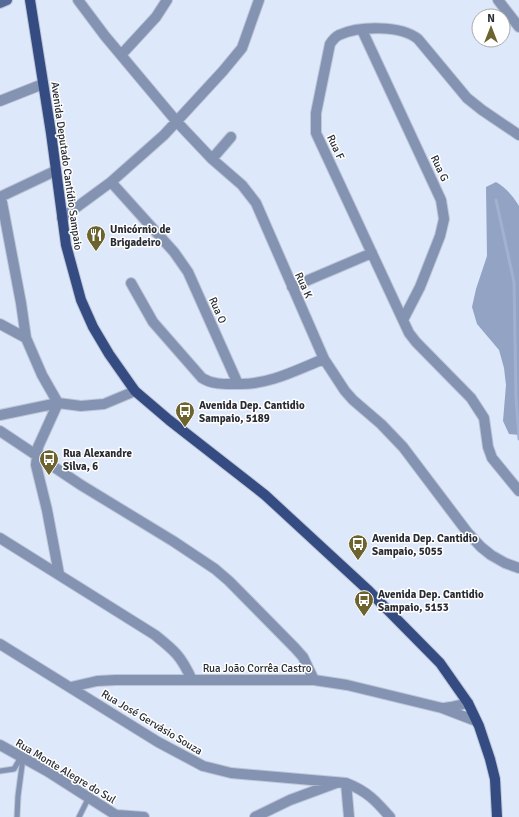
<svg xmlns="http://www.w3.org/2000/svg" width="519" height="817" viewBox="0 0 519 817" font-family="Signika,sans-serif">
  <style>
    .forest { fill: #93a3c4 }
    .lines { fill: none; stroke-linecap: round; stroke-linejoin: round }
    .stream { stroke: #a1b1d2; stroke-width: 3 }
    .lane-casing { stroke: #bdc6d7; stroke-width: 7 }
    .street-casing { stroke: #bdc6d7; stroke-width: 12 }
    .secondary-casing { stroke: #bdc6d7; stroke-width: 12 }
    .primary-casing { stroke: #bdc6d7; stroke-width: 12 }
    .lane { stroke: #8493b2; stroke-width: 5 }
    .street { stroke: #8493b2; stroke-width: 10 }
    .secondary { stroke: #556a97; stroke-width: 10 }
    .primary { stroke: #344c82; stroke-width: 10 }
    .labels { text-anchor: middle; stroke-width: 3; stroke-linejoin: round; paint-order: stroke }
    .street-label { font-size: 11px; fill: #292c33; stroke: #fff }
    .poi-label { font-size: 11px; font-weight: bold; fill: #292c33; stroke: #fff; text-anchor: start }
  </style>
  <rect width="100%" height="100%" fill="#dee8fb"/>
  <path class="forest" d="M496,182C506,188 513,196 519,206V435L509,434L503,421L506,385L504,368L499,350L477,324L472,307L476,289L487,256L486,187Z"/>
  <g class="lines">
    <path class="stream" d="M496,200L514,282L516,396L519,439"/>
    <defs>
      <path id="lane" d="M0,771L14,769L21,757
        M17,817L18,796L23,758
        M79,817L89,797"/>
      <path id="street" d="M78,0L105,36L177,122L212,159L242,185L256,203L324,359L345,391L353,400L381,424L403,447L468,533L481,547L491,555L505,563L519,568
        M498,0L519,27
        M362,30L441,200L444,219L440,236L420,287L403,320
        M121,55L156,17L167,0
        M0,101L43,84
        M519,135L482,110L467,98L418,39C401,25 359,26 339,35C335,37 332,41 330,44L316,113V133L409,333L416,342L471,398L484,418L488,447L492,458L519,491
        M212,159L231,137
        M111,182L174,252L188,272L238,384C269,385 296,370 324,359
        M0,197L55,171
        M1,197L21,303L26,338L42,375L58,403
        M62,218L111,182L164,135L223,71L242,48L259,0
        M131,283L153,322L202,378C213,385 226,384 238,384
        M292,287L372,253
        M0,324L26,338
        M58,403L38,447L36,465L47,510L59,574
        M0,415L58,403L81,406L104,404L135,391
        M0,431L81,485L173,541L215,569L229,581L295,648L303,657L314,680
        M0,538L155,635C175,651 181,656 192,680
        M0,644L158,742L203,766L231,773L346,783C367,791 376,801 390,817
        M71,687L97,681L116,680H314L347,685L442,708L476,721
        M444,708L451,707L468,703
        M0,745L47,771L119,817
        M346,783L349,817
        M117,815L144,817
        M255,817L290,800L336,783"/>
      <path id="secondary" d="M0,3L7,0"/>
      <path id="primary" d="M30,0L51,133L66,245L81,300L93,327L109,354L135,391L169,420L265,495L369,591L440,663L468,703L479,726L490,759L495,779L497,817"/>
    </defs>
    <use href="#lane" class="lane-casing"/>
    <use href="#street" class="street-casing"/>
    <use href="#secondary" class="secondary-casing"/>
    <use href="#primary" class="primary-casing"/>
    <use href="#lane" class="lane"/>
    <use href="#street" class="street"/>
    <use href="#secondary" class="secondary"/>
    <use href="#primary" class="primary"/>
  </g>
  <defs>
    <symbol id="restaurant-pin" viewBox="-11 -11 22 30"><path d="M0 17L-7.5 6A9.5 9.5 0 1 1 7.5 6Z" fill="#6d632f" stroke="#fff"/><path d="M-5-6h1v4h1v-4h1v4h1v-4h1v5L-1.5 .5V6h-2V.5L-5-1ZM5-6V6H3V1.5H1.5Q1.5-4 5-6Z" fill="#fff"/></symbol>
    <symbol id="bus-pin" viewBox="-11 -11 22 30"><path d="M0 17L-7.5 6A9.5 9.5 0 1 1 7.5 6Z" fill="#6d632f" stroke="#fff"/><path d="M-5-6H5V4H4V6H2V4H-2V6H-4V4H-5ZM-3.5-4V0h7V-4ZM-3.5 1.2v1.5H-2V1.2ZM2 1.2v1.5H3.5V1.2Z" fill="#fff"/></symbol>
  </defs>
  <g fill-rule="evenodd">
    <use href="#restaurant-pin" x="85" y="224" width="22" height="30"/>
    <use href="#bus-pin" x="174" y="400" width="22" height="30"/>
    <use href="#bus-pin" x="38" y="448" width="22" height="30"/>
    <use href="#bus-pin" x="347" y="533" width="22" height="30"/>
    <use href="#bus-pin" x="353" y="589" width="22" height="30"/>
  </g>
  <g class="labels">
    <g class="street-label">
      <text transform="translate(336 147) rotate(65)" y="4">Rua F</text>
      <text transform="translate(67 166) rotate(82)" y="4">Avenida Deputado Cantídio Sampaio</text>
      <text transform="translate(440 168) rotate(65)" y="4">Rua G</text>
      <text transform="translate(304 285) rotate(66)" y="4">Rua K</text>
      <text transform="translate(218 310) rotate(66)" y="4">Rua O</text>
      <text x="257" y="672">Rua João Corrêa Castro</text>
      <text transform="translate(152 722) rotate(31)" y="4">Rua José Gervásio Souza</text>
      <text transform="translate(66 771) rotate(31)" y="4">Rua Monte Alegre do Sul</text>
    </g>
    <g class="poi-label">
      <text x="110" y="233">Unicórnio de<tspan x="110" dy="13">Brigadeiro</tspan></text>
      <text x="199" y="409">Avenida Dep. Cantidio<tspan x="199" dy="13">Sampaio, 5189</tspan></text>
      <text x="63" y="457">Rua Alexandre<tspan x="63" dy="13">Silva, 6</tspan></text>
      <text x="372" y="542">Avenida Dep. Cantidio<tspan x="372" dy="13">Sampaio, 5055</tspan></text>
      <text x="378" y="598">Avenida Dep. Cantidio<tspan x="378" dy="13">Sampaio, 5153</tspan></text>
    </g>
  </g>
  <g transform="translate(491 28)"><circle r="19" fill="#ffffff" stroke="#a9abad"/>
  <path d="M0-3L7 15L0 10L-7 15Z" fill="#6d632f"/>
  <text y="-6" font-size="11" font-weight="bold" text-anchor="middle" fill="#292c33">N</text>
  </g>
</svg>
